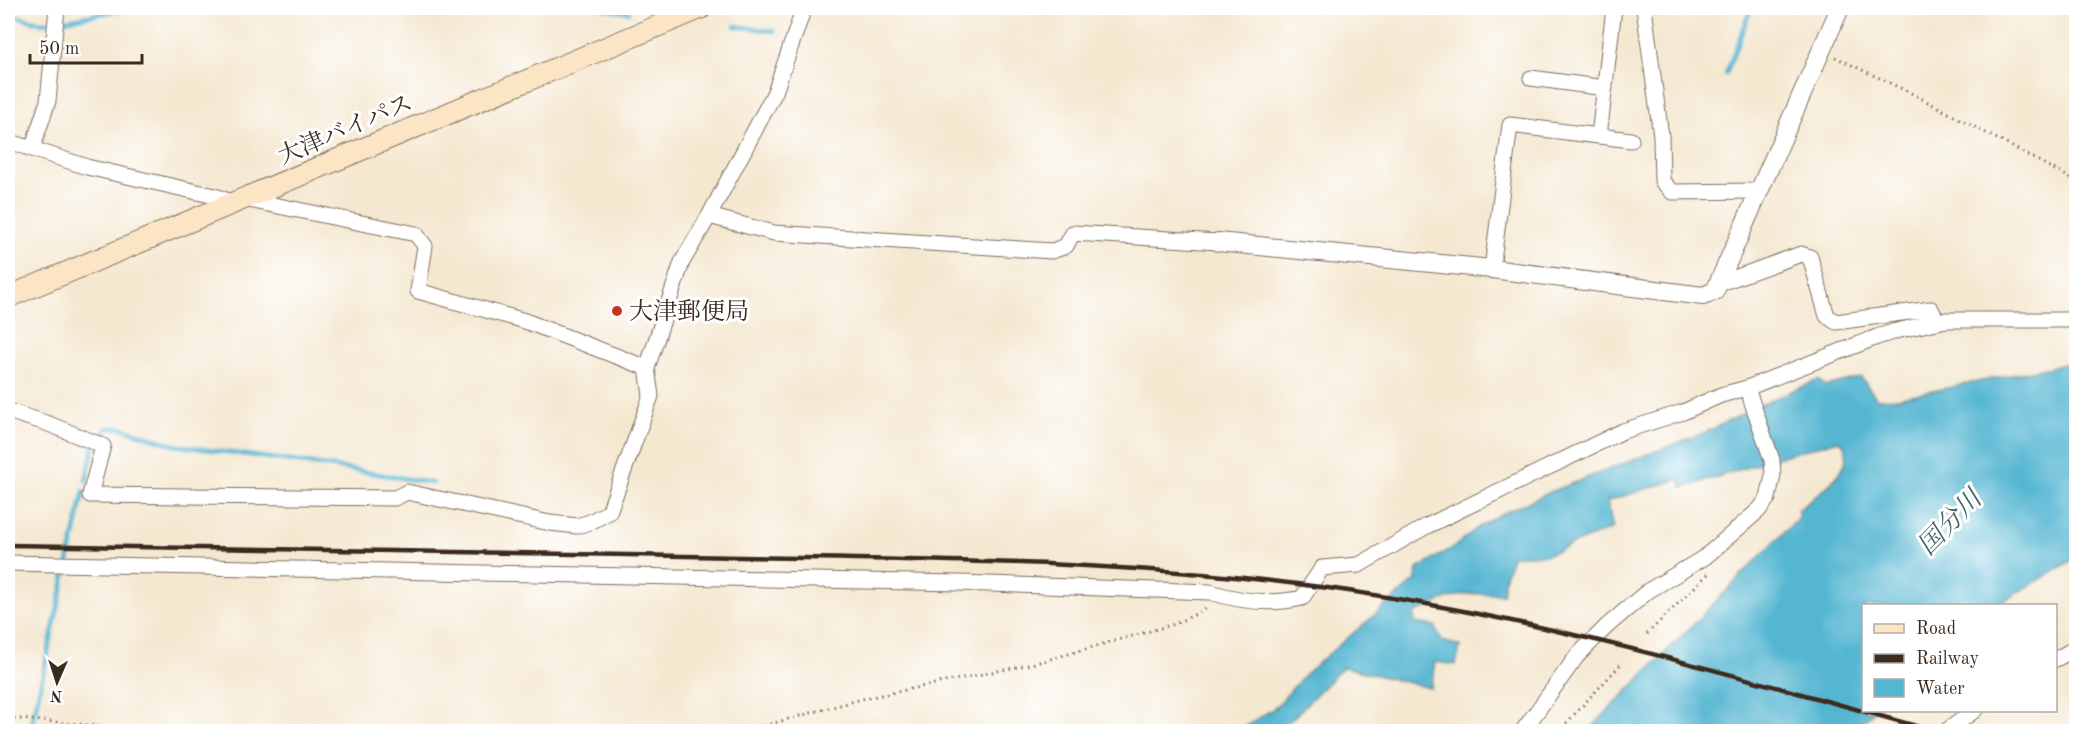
<svg xmlns="http://www.w3.org/2000/svg" width="2084" height="739" viewBox="0 0 2084 739" font-family="'Old Standard TT','Noto Serif JP',serif">
  <style>
    .water { fill: #54b6d2; stroke: #487078; stroke-width: 1.5 }
    .lines { fill: none; stroke-linecap: round; stroke-linejoin: round }
    .stream { stroke: #54b6d2; stroke-width: 4.5 }
    .minor-casing { stroke: #7c6c5d; stroke-width: 17 }
    .tertiary-casing { stroke: #7c6c5d; stroke-width: 20 }
    .secondary-casing { stroke: #7c6c5d; stroke-width: 23 }
    .path { stroke: #7c6c5d; stroke-width: 3; stroke-dasharray: 1.5 4.5; stroke-linecap: butt }
    .minor { stroke: #fff; stroke-width: 15 }
    .tertiary { stroke: #fff; stroke-width: 18 }
    .secondary { stroke: #fce5c4; stroke-width: 21 }
    .rail { stroke: #3b2a1e; stroke-width: 4.5 }
    .poi-dot { fill: #c8321e; stroke: #fff; stroke-width: 2 }
    .labels { text-anchor: middle; stroke-width: 6; stroke-linejoin: round; paint-order: stroke }
    .street-label { font-size: 24px; fill: #3b2a1e; stroke: #fff }
    .poi-label { font-size: 24px; fill: #3b2a1e; stroke: #fff; text-anchor: start }
    .water-label { font-size: 26px; font-style: italic; fill: #456266; stroke: #fff }
  </style>
  <rect width="100%" height="100%" fill="#fff"/>
  <filter id="ink" filterUnits="userSpaceOnUse"><feTurbulence type="fractalNoise" baseFrequency=".0167" numOctaves="2"/><feDisplacementMap in="SourceGraphic" scale="12" xChannelSelector="R" yChannelSelector="G"/><feConvolveMatrix kernelMatrix="1 2 1 2 8 2 1 2 1" color-interpolation-filters="sRGB"/></filter>
  <filter id="wash" filterUnits="userSpaceOnUse"><feTurbulence type="fractalNoise" baseFrequency=".008" numOctaves="4" result="noise"/><feDisplacementMap in="SourceGraphic" scale="24" xChannelSelector="R" yChannelSelector="G"/><feGaussianBlur stdDeviation="1.35" result="paint"/><feColorMatrix in="noise" values="0 0 0 0 0 0 0 0 0 0 0 0 0 0 0 0 0 1.4 0 .05"/><feComposite in="paint" operator="in"/></filter>
  <g filter="url(#wash)">
    <rect width="100%" height="100%" fill="#f5e8d1"/>
    <path class="water" d="M2076,362V558L1997,605L1864,606V710L1874,711L1853,731H1588L1800,516L1797,511C1814,497 1866,463 1839,440L1785,455L1683,488L1679,479L1607,501L1613,528L1546,555H1513L1505,576L1503,594C1463,592 1450,595 1414,614L1415,623L1435,626L1442,641L1460,646L1456,665L1435,662L1431,688L1343,667L1285,726L1276,731L1236,732L1276,707L1305,674L1416,580L1417,569L1454,547L1477,528L1501,514L1555,490L1706,432L1773,399L1818,380L1826,386L1861,377L1877,399L1897,398Z"/>
    <g class="lines">
      <path class="stream" d="M603,8L629,12
        M8,14L41,23L52,22
        M60,21L132,8
        M735,26L774,31
        M1726,74L1751,8
        M86,480L94,446L107,428H122L174,445L335,467L433,483
        M30,732L84,491"/>
    </g>
  </g>
  <g filter="url(#ink)">
    <g class="lines">
      <defs>
        <path id="minor" d="M1644,8L1661,136L1662,181L1672,192L1758,191
          M1531,78L1605,88
          M1599,136L1614,8
          M8,141L32,149L48,101L57,8
          M32,149L87,167L215,196L234,203
          M244,199L416,234L425,246L418,291L525,321L647,368
          M709,216L774,233L1052,251L1066,246L1073,233L1218,242
          M1492,269L1510,125L1631,140
          M1718,284L1801,254L1810,257L1827,316L1836,322L1931,309L1938,322
          M8,411L49,424L103,446L90,495L395,498L407,492L550,523L577,526L590,522L609,512L651,396L647,368L682,262L709,216L775,92L804,8
          M8,563L959,583L1210,592C1239,601 1272,605 1302,598L1322,568L1359,565L1427,526L1623,431L1683,412L1721,395L1747,388L1877,337L1896,331L1946,320H2076
          M2056,659L2076,648
          M1522,732L1577,656L1607,626L1648,591L1705,557L1759,510L1768,498L1773,475L1772,460L1747,388
          M1945,732L1975,710"/>
        <path id="tertiary" d="M1218,242L1492,269L1703,296L1715,291L1840,8"/>
        <path id="secondary" d="M8,297L701,8"/>
      </defs>
      <use href="#minor" class="minor-casing"/>
      <use href="#tertiary" class="tertiary-casing"/>
      <use href="#secondary" class="secondary-casing"/>
      <path class="path" d="M1835,57L1913,94L2076,181
        M1647,634L1708,574
        M8,718L169,732
        M741,732L862,699L1036,663L1175,624L1208,608
        M1558,732L1623,662
        M1883,732L1886,729L1896,732
        M1923,732L1933,724"/>
      <use href="#minor" class="minor"/>
      <use href="#tertiary" class="tertiary"/>
      <use href="#secondary" class="secondary"/>
      <path class="rail" d="M8,545C252,549 497,552 741,557C937,560 1134,561 1328,588C1535,617 1735,675 1937,732"/>
    </g>
  </g>
  <circle class="poi-dot" cx="617" cy="311" r="6"/>
  <g class="labels">
    <g class="street-label">
      <text transform="translate(345 129) rotate(-23)" y="8">大津バイパス</text>
    </g>
    <g class="poi-label">
      <text x="629" y="319">大津郵便局</text>
    </g>
    <g class="water-label">
      <text transform="translate(1949 522) rotate(-46)" y="9">国分川</text>
    </g>
  </g>
  <rect width="2084" height="739" fill="none" stroke="#fff" stroke-width="30"/>
  <rect x="1862" y="604" width="195" height="108" fill="#ffffff" stroke="#b1aaa5" stroke-width="1.5"/>
  <rect x="1874" y="624" width="30" height="9" fill="#fce5c4" stroke="#b1aaa5" stroke-width="1.5"/>
  <text x="1916" y="634" font-size="18" fill="#3b2a1e">Road</text>
  <rect x="1874" y="654" width="30" height="9" fill="#3b2a1e" stroke="#b1aaa5" stroke-width="1.5"/>
  <text x="1916" y="664" font-size="18" fill="#3b2a1e">Railway</text>
  <rect x="1874" y="679" width="30" height="18" fill="#54b6d2" stroke="#b1aaa5" stroke-width="1.5"/>
  <text x="1916" y="694" font-size="18" fill="#3b2a1e">Water</text>
  <g transform="translate(57 682) rotate(183)" stroke="#ffffff" stroke-width="4.5" paint-order="stroke">
  <path d="M0-4.5L10 22L0 15L-10 22Z" fill="#3b2a1e"/>
  <text y="-9" font-size="16" font-weight="bold" text-anchor="middle" fill="#3b2a1e">N</text>
  </g>
  <path d="M30 54v9h112v-9" fill="none" stroke="#3b2a1e" stroke-width="3"/>
  <text x="39" y="54" font-size="18" fill="#3b2a1e" stroke="#ffffff" stroke-width="4.5" paint-order="stroke">50 m</text>
</svg>
